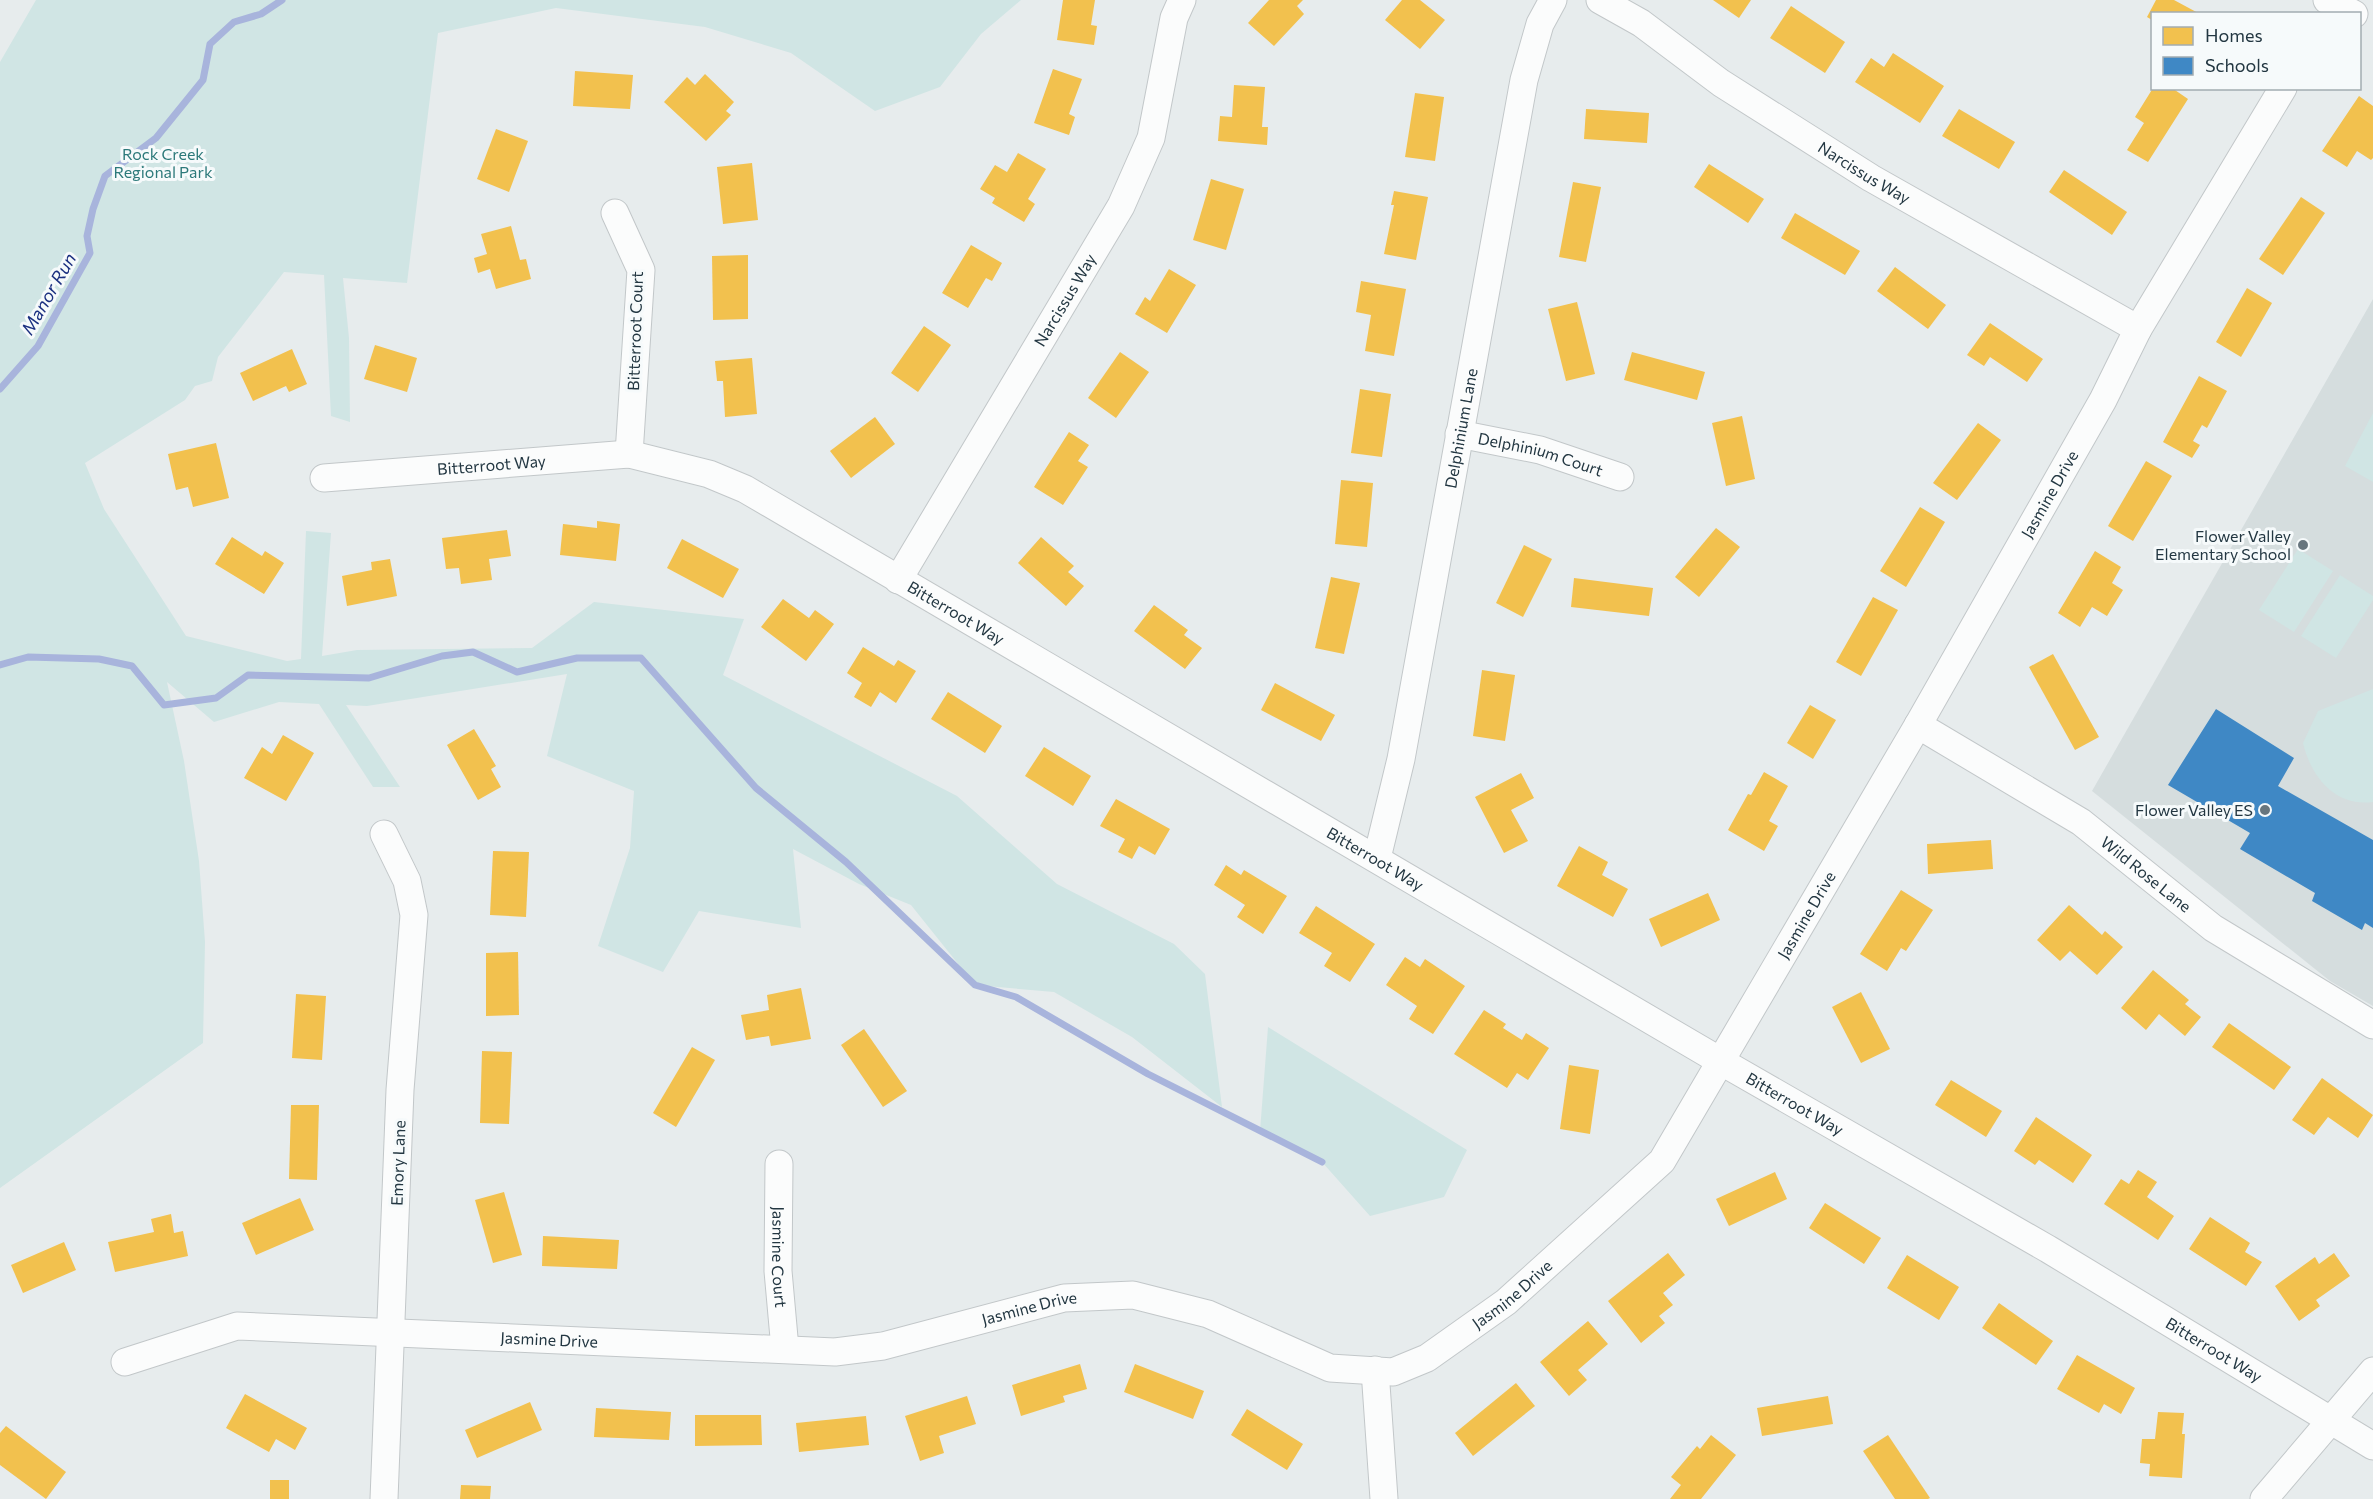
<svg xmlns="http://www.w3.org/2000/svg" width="2373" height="1499" font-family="Commissioner,sans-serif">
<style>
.built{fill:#d5ddde}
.green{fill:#d0e5e4}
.homes{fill:#f2c14e}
.schools{fill:#3f88c5}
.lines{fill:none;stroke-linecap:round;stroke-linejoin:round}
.stream{stroke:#a8b4dc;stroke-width:7}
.street-casing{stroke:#c2c7c9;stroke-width:29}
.street{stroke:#fbfcfc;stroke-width:27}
.poi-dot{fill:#68767e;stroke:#f6fafb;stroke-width:2}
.labels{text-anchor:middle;stroke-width:6;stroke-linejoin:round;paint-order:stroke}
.park-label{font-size:16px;fill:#2c797a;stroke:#f6fafb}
.street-label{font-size:16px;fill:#233742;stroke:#f6fafb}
.poi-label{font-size:16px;fill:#233742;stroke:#f6fafb;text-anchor:end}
.water-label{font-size:18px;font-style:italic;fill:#1b3080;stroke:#f6fafb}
</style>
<rect width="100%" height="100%" fill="#e7eced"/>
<polygon class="built" points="2373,299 2373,1006 2330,981 2092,791"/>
<g class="green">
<polygon points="36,0 1021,0 981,34 940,87 875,111 791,53 705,27 556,8 438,33 407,283 343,278 349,338 350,422 331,416 324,275 284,272 218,357 212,381 195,386 185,400 85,463 104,509 186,636 287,661 301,659 306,531 331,533 322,656 357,650 532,648 594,602 744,619 723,675 957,796 1057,884 1174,944 1205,974 1222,1107 1132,1037 1054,992 975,985 911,905 859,884 793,849 801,928 699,911 663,972 598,946 630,848 634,791 547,756 567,674 367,706 346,705 400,787 373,787 319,704 279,702 214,722 167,682 184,761 199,861 205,942 203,1043 0,1188 0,62"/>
<polygon points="2373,413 2373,482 2345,466"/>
<polygon points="2298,549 2333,571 2294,632 2259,610"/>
<polygon points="2340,575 2373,596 2373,600 2336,658 2301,636"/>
<path d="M2373,689V802C2334,807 2311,776 2303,743L2318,711Z"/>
<polygon points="1268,1027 1467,1150 1444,1197 1370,1216 1322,1162 1260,1131"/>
</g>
<g class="homes">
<polygon points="1063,0 1095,0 1091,25 1097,26 1094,45 1057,40"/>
<polygon points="1269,0 1303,0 1297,6 1304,14 1274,46 1248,23"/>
<polygon points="1402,0 1420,0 1445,20 1420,49 1385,20"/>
<polygon points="1713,0 1751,0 1739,18"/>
<polygon points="2156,0 2174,0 2200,14 2152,14 2152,20 2147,17"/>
<polygon points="1791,6 1845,42 1825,73 1770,38"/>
<polygon points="1893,53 1944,86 1920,123 1855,82 1871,58 1884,67"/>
<polygon points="1053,69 1082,79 1069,114 1075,117 1069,135 1034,123"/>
<polygon points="575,71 633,75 630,109 573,106"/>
<polygon points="705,74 734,102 726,111 731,115 706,141 664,102 687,77 695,85"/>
<polygon points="1234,85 1265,87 1262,127 1268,127 1267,145 1218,141 1220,116 1232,117"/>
<polygon points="2153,88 2172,88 2188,99 2148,162 2127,150 2144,123 2135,117"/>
<polygon points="1415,93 1444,97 1435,161 1405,157"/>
<polygon points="2359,96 2373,106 2373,158 2371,160 2357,151 2347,167 2322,151"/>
<polygon points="1586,109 1649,113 1647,143 1584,139"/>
<polygon points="1959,109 2015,142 1999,169 1942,136"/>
<polygon points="496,129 528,141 509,192 477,179"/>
<polygon points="1018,153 1046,169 1028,199 1035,204 1024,222 992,203 995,198 980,189 995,165 1007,172"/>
<polygon points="752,163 758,220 723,224 717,167"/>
<polygon points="1709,164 1764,199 1748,223 1694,187"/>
<polygon points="2064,170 2127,212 2112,235 2049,192"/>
<polygon points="1211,179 1244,189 1226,250 1193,240"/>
<polygon points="1573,182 1601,187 1586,262 1559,257"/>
<polygon points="1394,191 1428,197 1416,260 1384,254 1394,205 1391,205"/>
<polygon points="2301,197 2325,213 2283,275 2259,259"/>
<polygon points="1795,213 1860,251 1845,275 1781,238"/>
<polygon points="511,226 520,260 526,259 531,279 496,289 490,269 478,273 474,258 487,254 481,234"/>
<polygon points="971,245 1002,263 992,281 986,278 968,308 942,293"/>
<polygon points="748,255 748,319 713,320 712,256"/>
<polygon points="1895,267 1946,305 1928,329 1877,291"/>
<polygon points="1169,269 1196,285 1167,333 1135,314 1145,297 1150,301"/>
<polygon points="1361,281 1406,289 1394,356 1365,351 1371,315 1356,312"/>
<polygon points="2247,288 2272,303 2241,357 2216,342"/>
<polygon points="1577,302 1595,374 1566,381 1548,309"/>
<polygon points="1990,323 2043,359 2027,382 1990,357 1984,366 1967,355"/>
<polygon points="924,326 951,345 918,392 891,373"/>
<polygon points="375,345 417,358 407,392 364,379"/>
<polygon points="292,349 307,384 289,392 286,386 253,401 240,373"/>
<polygon points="1120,352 1149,372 1116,418 1088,398"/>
<polygon points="1632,352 1705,372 1697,400 1624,380"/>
<polygon points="752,358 757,414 725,417 723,381 717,381 715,361"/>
<polygon points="2199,376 2227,391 2207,428 2202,425 2193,441 2200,445 2192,458 2163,442"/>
<polygon points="1360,389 1391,394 1382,457 1351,453"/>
<polygon points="1742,416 1755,479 1726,486 1712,423"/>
<polygon points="875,417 895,444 851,478 830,451"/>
<polygon points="1978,423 2001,440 1957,500 1933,483"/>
<polygon points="1069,432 1089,445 1078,461 1088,467 1063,505 1034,487"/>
<polygon points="216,443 229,498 193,507 188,487 176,490 168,454"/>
<polygon points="2146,461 2172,476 2133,541 2108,526"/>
<polygon points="1341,480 1373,483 1367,547 1335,544"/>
<polygon points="1920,507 1945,522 1906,587 1880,571"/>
<polygon points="597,521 620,524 616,561 560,555 563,524 597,528"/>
<polygon points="1716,528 1740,547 1699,597 1675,577"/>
<polygon points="507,530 511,556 489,559 492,580 461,584 459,568 446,569 442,538"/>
<polygon points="232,537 262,556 265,551 284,563 264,594 215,564"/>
<polygon points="1041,537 1074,566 1068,572 1084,586 1066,606 1018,563"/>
<polygon points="682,539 739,569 723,598 667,568"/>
<polygon points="1524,545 1552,559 1523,617 1496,603"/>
<polygon points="2095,551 2121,567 2112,583 2123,590 2107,616 2092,607 2080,627 2058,613"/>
<polygon points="390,559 397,596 347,606 342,576 372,570 371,562"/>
<polygon points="1331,577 1360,583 1344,654 1315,648"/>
<polygon points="1574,578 1653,588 1649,616 1571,607"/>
<polygon points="1873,597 1898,610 1861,676 1836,662"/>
<polygon points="783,599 809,618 815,610 834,624 806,661 761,627"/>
<polygon points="1154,605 1188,630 1184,635 1202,648 1185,669 1134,631"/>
<polygon points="863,647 894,666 898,660 916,671 896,703 880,692 871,707 854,697 862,683 847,673"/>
<polygon points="2053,654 2099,737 2075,750 2029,667"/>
<polygon points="1482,670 1515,675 1505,741 1473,736"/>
<polygon points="1275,683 1335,715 1321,741 1261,710"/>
<polygon points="948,692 1002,726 985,753 931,719"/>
<polygon points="1810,705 1836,720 1813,759 1787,743"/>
<polygon points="474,729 496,766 491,769 501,787 478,800 447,745"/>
<polygon points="283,735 314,753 286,801 244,778 262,747 272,754"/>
<polygon points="1044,747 1091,776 1073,806 1025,776"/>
<polygon points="1764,772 1788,786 1769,821 1778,826 1764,851 1728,830 1748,794 1751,795"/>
<polygon points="1521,773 1534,798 1511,810 1528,841 1504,853 1475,797"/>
<polygon points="1116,799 1170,829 1155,855 1139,846 1132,859 1118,852 1125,839 1100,826"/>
<polygon points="1991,840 1993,869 1928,874 1927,844"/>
<polygon points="1579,846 1608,862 1602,875 1628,889 1613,917 1557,886"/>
<polygon points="493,851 529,852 526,917 490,915"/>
<polygon points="1226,865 1241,875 1244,870 1287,896 1263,934 1237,917 1245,905 1214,885"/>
<polygon points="1901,890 1933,910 1906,951 1901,948 1887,971 1860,954"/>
<polygon points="1708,893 1720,920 1661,947 1649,919"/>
<polygon points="2069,905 2102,935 2105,931 2123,947 2097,975 2070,951 2060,961 2037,940"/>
<polygon points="1316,906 1375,944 1350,982 1324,966 1332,953 1299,933"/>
<polygon points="518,952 519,1015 486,1016 486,953"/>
<polygon points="1405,957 1420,967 1425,959 1465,986 1433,1034 1409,1019 1417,1006 1386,985"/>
<polygon points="2153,970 2189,1000 2185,1004 2201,1017 2185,1036 2159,1014 2146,1030 2121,1008"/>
<polygon points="801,988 811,1039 771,1046 769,1036 746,1040 741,1015 769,1010 767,995"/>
<polygon points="1861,992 1890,1049 1861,1063 1832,1007"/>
<polygon points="296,994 326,996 322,1060 292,1058"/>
<polygon points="1484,1010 1506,1024 1503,1028 1522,1040 1526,1033 1549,1048 1528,1080 1517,1073 1507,1088 1454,1054"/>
<polygon points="2229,1023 2291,1067 2274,1090 2212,1047"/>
<polygon points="864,1029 907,1091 883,1107 841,1045"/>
<polygon points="692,1047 715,1060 676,1127 653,1113"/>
<polygon points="482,1051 512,1052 509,1124 480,1123"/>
<polygon points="1569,1065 1599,1070 1590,1134 1560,1129"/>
<polygon points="2322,1078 2373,1115 2358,1138 2328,1117 2314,1135 2292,1120"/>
<polygon points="1951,1080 2002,1111 1986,1137 1935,1105"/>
<polygon points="291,1105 319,1105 317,1180 289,1179"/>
<polygon points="2036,1117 2092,1155 2073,1183 2039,1160 2035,1165 2014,1151"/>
<polygon points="2138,1170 2157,1182 2147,1197 2174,1216 2158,1240 2104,1204 2121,1179 2129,1184"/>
<polygon points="1775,1172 1787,1199 1729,1226 1716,1199"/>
<polygon points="504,1192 522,1255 493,1263 475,1200"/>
<polygon points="300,1198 314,1230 256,1255 242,1223"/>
<polygon points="1825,1203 1881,1238 1864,1264 1809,1228"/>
<polygon points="171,1214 174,1233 183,1231 188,1256 115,1272 108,1242 154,1232 151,1219"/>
<polygon points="2210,1217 2250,1243 2245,1252 2262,1262 2246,1286 2189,1249"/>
<polygon points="543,1236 619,1240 617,1269 542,1266"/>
<polygon points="64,1242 76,1270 23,1293 11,1265"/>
<polygon points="1668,1253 1685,1275 1663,1293 1673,1305 1659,1316 1665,1323 1641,1343 1608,1301"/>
<polygon points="2334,1253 2350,1276 2316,1300 2320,1306 2299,1321 2275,1286 2315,1257 2319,1264"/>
<polygon points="1907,1255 1959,1287 1939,1320 1887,1288"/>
<polygon points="1999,1303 2053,1341 2036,1365 1982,1328"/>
<polygon points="1588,1321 1608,1344 1578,1370 1587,1380 1569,1396 1540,1362"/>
<polygon points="2077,1355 2135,1388 2121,1414 2104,1404 2099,1413 2057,1389"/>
<polygon points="1080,1364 1087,1389 1063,1396 1065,1402 1021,1416 1012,1385"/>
<polygon points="1135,1364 1204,1391 1193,1419 1124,1392"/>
<polygon points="1516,1383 1535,1406 1473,1456 1455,1433"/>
<polygon points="245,1394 307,1428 295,1450 276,1439 269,1452 226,1428"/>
<polygon points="967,1396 976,1424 939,1436 944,1453 920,1461 905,1416"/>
<polygon points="1828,1396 1833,1424 1762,1436 1757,1408"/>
<polygon points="530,1402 542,1430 477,1458 465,1430"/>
<polygon points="596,1408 671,1412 669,1440 594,1437"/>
<polygon points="1247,1409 1303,1444 1287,1470 1231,1435"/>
<polygon points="2158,1412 2184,1413 2182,1434 2185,1434 2182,1478 2149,1476 2150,1464 2140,1463 2142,1439 2155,1439"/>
<polygon points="695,1415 761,1415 762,1445 695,1446"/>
<polygon points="866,1416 869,1445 799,1452 796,1423"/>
<polygon points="6,1426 66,1472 46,1499 0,1465 0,1433"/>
<polygon points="1711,1435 1736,1455 1701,1499 1670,1499 1681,1485 1671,1477 1697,1446 1700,1449"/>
<polygon points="1888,1435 1930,1498 1928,1499 1895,1499 1863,1451"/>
<rect x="270" y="1480" width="19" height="19"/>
<polygon points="461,1485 491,1486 490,1499 460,1499"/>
</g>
<polygon class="schools" points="2216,709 2294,758 2278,786 2373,840 2373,928 2365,923 2362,930 2312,901 2315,893 2240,849 2250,833 2168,785"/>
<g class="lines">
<g class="stream">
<polyline points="0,389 38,346 90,253 87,236 93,209 105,176 156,138 203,80 210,44 234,22 261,14 282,0"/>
<polyline points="0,665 28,657 99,659 132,666 164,705 216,698 248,675 369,678 442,656 473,652 517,672 577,658 641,658 756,788 846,862 975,985 1016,997 1148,1074 1322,1162"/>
</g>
<defs>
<g id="street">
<path id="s1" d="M1600,0L1641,23L1721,83L1871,178L2138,329"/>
<polyline points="2327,0 2354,14"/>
<polyline points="615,213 641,270 629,454"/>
<path id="s2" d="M1459,434L1540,450L1620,477"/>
<path id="s3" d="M324,478L629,454L709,474L745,489L1722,1062L2048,1249L2373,1446"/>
<path id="s4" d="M898,580L1121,206L1151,138L1174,18L1182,0"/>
<path id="s5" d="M1918,725L2081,822L2213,928L2373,1025"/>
<polyline points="384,834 407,881 414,915 400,1090 384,1499"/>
<path id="s6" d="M1377,858L1401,759L1524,80L1540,24L1553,0"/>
<path id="s7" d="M779,1164L778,1271L785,1349"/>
<path id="s8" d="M125,1362L237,1326L835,1352L883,1346L1064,1298L1133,1295L1208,1314L1330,1368L1393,1372L1427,1358L1506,1302L1662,1161L1918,725L2103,400L2138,329L2283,88"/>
<polyline points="1375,1370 1384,1499"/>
<polyline points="2264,1499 2373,1371"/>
</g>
</defs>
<use href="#street" class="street-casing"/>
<use href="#street" class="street"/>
</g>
<g class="poi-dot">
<circle cx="2303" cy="545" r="6"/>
<circle cx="2265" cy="810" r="6"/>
</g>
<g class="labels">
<g class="park-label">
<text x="163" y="160">Rock Creek<tspan x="163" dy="18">Regional Park</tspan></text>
</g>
<g class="street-label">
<text dy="6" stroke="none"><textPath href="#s1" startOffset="316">Narcissus Way</textPath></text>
<text dy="6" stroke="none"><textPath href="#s4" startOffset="326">Narcissus Way</textPath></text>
<text transform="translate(635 331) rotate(-88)" y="6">Bitterroot Court</text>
<text dy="6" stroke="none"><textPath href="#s6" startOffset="438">Delphinium Lane</textPath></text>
<text dy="6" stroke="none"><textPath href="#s2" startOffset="84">Delphinium Court</textPath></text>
<text dy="6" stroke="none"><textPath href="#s3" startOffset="168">Bitterroot Way</textPath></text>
<text dy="6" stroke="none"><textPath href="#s8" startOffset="2410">Jasmine Drive</textPath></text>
<text dy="6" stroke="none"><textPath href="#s3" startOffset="672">Bitterroot Way</textPath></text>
<text dy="6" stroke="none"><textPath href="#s3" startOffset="1158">Bitterroot Way</textPath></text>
<text dy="6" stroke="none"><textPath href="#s5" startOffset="273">Wild Rose Lane</textPath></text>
<text dy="6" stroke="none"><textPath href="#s8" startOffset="1924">Jasmine Drive</textPath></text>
<text dy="6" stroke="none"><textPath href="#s3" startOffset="1644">Bitterroot Way</textPath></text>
<text transform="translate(398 1163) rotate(-88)" y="6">Emory Lane</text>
<text dy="6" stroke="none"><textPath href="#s7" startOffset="93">Jasmine Court</textPath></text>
<text dy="6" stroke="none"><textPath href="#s8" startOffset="1438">Jasmine Drive</textPath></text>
<text dy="6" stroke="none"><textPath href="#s8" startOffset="916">Jasmine Drive</textPath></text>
<text dy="6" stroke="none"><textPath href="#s8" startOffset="430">Jasmine Drive</textPath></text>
<text dy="6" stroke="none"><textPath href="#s3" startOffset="2130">Bitterroot Way</textPath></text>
</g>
<g class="poi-label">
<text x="2291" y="542">Flower Valley<tspan x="2291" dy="18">Elementary School</tspan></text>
<text x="2253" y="816">Flower Valley ES</text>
</g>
<g class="water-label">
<text transform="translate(49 294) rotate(-60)" y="6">Manor Run</text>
</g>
</g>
<rect x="2151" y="12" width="210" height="78" fill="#f6fafb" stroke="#a2acb1" stroke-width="1.5"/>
<rect x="2163" y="27" width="30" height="18" fill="#f2c14e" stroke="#a2acb1" stroke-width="1.5"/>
<text x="2205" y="42" font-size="18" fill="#233742">Homes</text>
<rect x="2163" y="57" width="30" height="18" fill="#3f88c5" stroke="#a2acb1" stroke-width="1.5"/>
<text x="2205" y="72" font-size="18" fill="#233742">Schools</text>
</svg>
